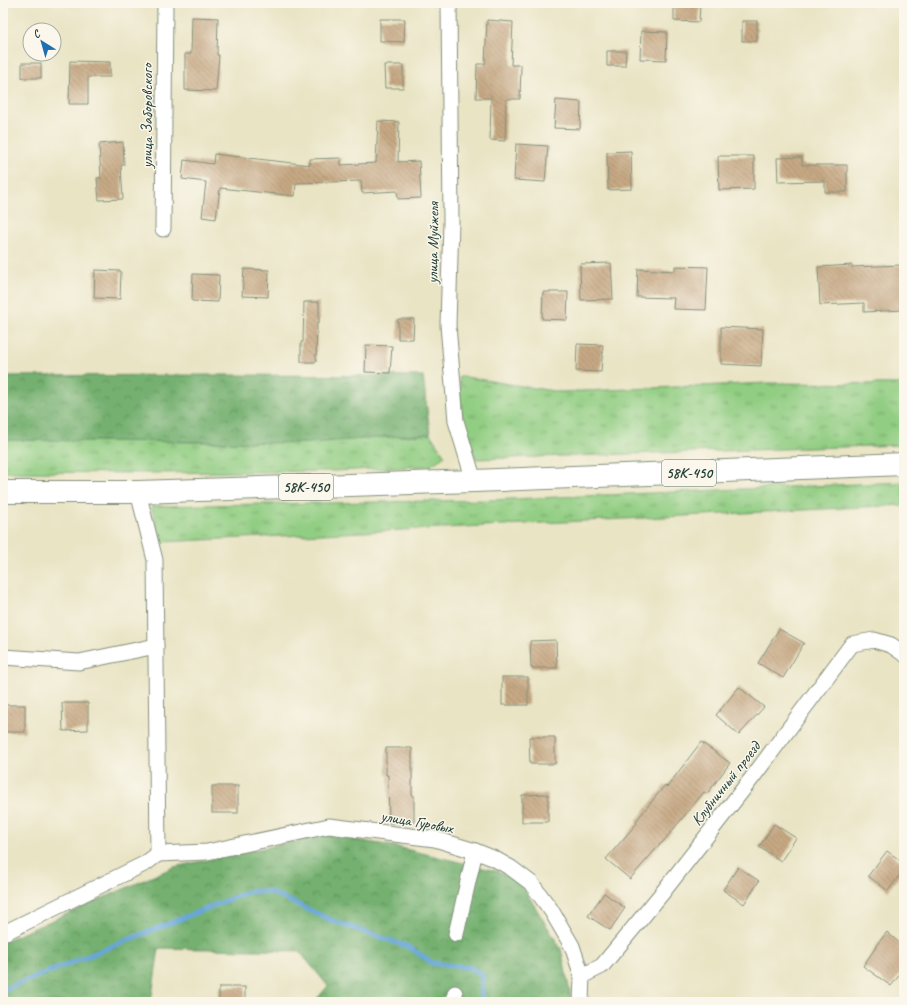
<svg xmlns="http://www.w3.org/2000/svg" width="907" height="1005" font-family="Caveat,sans-serif">
<style>
.grass{fill:url(#grass-tufts);stroke:#58855b}
.forest{fill:url(#forest-crowns);stroke:#4a7652}
.lines{fill:none;stroke-linecap:round;stroke-linejoin:round}
.stream{stroke:#68a6da;stroke-width:5}
.building{fill:url(#building-back-hatch)}
.street-casing{stroke:#84907c;stroke-width:17}
.highway-casing{stroke:#84907c;stroke-width:24}
.street{stroke:#fff;stroke-width:15}
.highway{stroke:#fff;stroke-width:22}
.labels{text-anchor:middle;stroke-width:3;stroke-linejoin:round;paint-order:stroke}
.shield{fill:#fbf7ec;stroke:#61756b;stroke-width:1}
.shield-label{font-size:15px;font-weight:bold;fill:#1f3d34}
.street-label{font-size:16px;fill:#1f3d34;stroke:#fbf7ec}
</style>
<defs>
<pattern id="grass-tufts" width="24" height="20" patternUnits="userSpaceOnUse"><rect width="24" height="20" fill="#91cd82"/><path d="M3 7l-1-3M5 7V3M7 7l1-3M15 17l-1-3M17 17v-4M19 17l1-3" fill="none" stroke="#76a86b"/></pattern>
<pattern id="forest-crowns" width="20" height="18" patternUnits="userSpaceOnUse"><rect width="20" height="18" fill="#74b070"/><path d="M2 6a3 3 0 1 1 6 0M12 15a3 3 0 1 1 6 0" fill="none" stroke="#5f905d"/></pattern>
<pattern id="building-back-hatch" width="6" height="6" patternUnits="userSpaceOnUse"><rect width="6" height="6" fill="#c7a984"/><path d="M-1 5l2 2M0 0l6 6M5-1l2 2" fill="none" stroke="#a18b6d"/></pattern>
</defs>
<rect width="100%" height="100%" fill="#fbf7ec"/>
<filter id="ink" filterUnits="userSpaceOnUse"><feTurbulence type="fractalNoise" baseFrequency=".025" numOctaves="2"/><feDisplacementMap in="SourceGraphic" scale="8" xChannelSelector="R" yChannelSelector="G"/><feConvolveMatrix kernelMatrix="1 2 1 2 8 2 1 2 1" color-interpolation-filters="sRGB"/></filter>
<filter id="wash" filterUnits="userSpaceOnUse"><feTurbulence type="fractalNoise" baseFrequency=".012" numOctaves="4" result="noise"/><feDisplacementMap in="SourceGraphic" scale="16" xChannelSelector="R" yChannelSelector="G"/><feGaussianBlur stdDeviation="0.9" result="paint"/><feColorMatrix in="noise" values="0 0 0 0 0 0 0 0 0 0 0 0 0 0 0 0 0 1.4 0 .05"/><feComposite in="paint" operator="in"/></filter>
<g filter="url(#wash)">
<rect width="100%" height="100%" fill="#e9e4c4"/>
<g class="grass">
<polygon points="459,376 560,392 768,383 904,384 904,445 476,459 462,422"/>
<polygon points="430,434 445,456 430,466 335,471 149,473 3,472 3,440 308,443"/>
<polygon points="904,482 904,505 162,542 151,506 489,500"/>
</g>
<g class="forest">
<polygon points="219,375 423,376 430,434 308,443 3,440 3,376"/>
<polygon points="325,835 393,846 500,872 521,884 561,949 572,1002 314,1002 328,986 299,951 159,948 151,1002 3,1002 3,940 7,940 174,867"/>
</g>
<g class="lines">
<polyline class="stream" points="3,990 250,891 270,892 333,921 409,947 432,963 472,968 482,975 482,1002"/>
</g>
<g id="blocks">
<g class="building">
<polygon points="674,3 700,3 699,22 674,21"/>
<polygon points="192,17 218,18 217,55 219,55 216,91 185,90 185,54 191,54"/>
<polygon points="380,19 405,19 404,42 380,41"/>
<polygon points="487,20 513,22 511,65 521,65 520,99 506,99 505,141 490,140 491,98 476,98 477,64 485,64"/>
<rect x="742" y="21" width="15" height="20"/>
<polygon points="641,31 667,32 666,60 640,59"/>
<polygon points="607,51 626,51 625,66 607,66"/>
<polygon points="70,61 110,62 110,77 88,77 88,104 69,104"/>
<rect x="22" y="63" width="19" height="15"/>
<polygon points="384,65 403,65 403,88 385,88"/>
<polygon points="556,100 581,102 580,129 554,128"/>
<polygon points="378,121 399,122 398,162 419,161 421,198 398,199 397,191 362,193 361,181 296,183 295,196 220,188 216,219 202,217 206,182 182,179 184,160 213,164 214,154 310,165 310,159 341,158 341,165 376,163"/>
<polygon points="123,142 124,165 121,165 123,199 99,200 97,178 101,178 99,144"/>
<polygon points="516,144 548,146 545,182 514,180"/>
<polygon points="631,151 632,189 608,190 607,152"/>
<polygon points="718,156 754,156 754,189 719,190"/>
<polygon points="802,157 802,165 847,165 847,192 825,192 825,181 778,182 777,158"/>
<polygon points="611,263 613,299 581,300 580,264"/>
<polygon points="852,265 852,267 902,265 903,310 864,312 864,303 820,305 818,267"/>
<polygon points="675,266 708,267 706,310 673,309 674,298 637,297 638,269 675,271"/>
<polygon points="244,269 269,270 268,297 242,296"/>
<polygon points="95,270 121,271 120,299 94,298"/>
<polygon points="193,274 219,275 218,302 192,301"/>
<polygon points="543,292 568,292 567,320 542,319"/>
<polygon points="304,302 319,302 319,322 317,322 316,362 301,362 301,342 303,342"/>
<polygon points="398,319 414,319 413,339 398,339"/>
<polygon points="721,327 763,329 761,366 721,364"/>
<polygon points="577,344 603,345 601,372 576,371"/>
<polygon points="366,345 392,346 390,373 365,372"/>
<polygon points="779,629 804,643 783,678 758,663"/>
<polygon points="556,640 557,668 531,668 530,641"/>
<rect x="502" y="677" width="26" height="28"/>
<polygon points="739,687 764,707 739,735 716,715"/>
<polygon points="62,703 88,703 88,730 63,731"/>
<rect x="3" y="705" width="22" height="27"/>
<polygon points="529,737 555,737 555,764 530,764"/>
<polygon points="701,742 730,763 707,794 704,792 662,843 661,843 630,879 606,859 637,823 636,821 665,785 667,787"/>
<polygon points="386,748 412,748 412,796 414,796 414,823 389,823 388,775 386,775"/>
<rect x="212" y="786" width="26" height="27"/>
<polygon points="548,794 548,822 522,822 522,795"/>
<polygon points="774,824 796,838 781,861 759,847"/>
<polygon points="887,851 904,863 904,869 888,891 868,876"/>
<polygon points="738,867 759,881 744,904 723,890"/>
<polygon points="604,893 625,908 610,930 588,916"/>
<polygon points="887,932 904,947 904,969 891,986 863,966 876,947 875,947"/>
<rect x="219" y="987" width="26" height="15"/>
</g>
</g>
</g>
<g filter="url(#ink)">
<use href="#blocks" fill-opacity="0" stroke="#84907c" stroke-width="1"/>
<g class="lines">
<defs>
<g id="street">
<polyline points="449,3 451,222 448,325 456,421 474,481"/>
<polyline points="163,229 165,3"/>
<polyline points="138,492 155,560 158,854"/>
<polyline points="3,657 79,662 156,646"/>
<polyline points="158,854 207,852 329,826 435,839 475,851 495,859 511,868 531,883 551,910 572,946 582,976 581,1002"/>
<polyline points="3,932 6,932 146,863 158,854"/>
<polyline points="456,934 475,851"/>
<polyline points="582,976 602,966 663,892 752,778 852,644 874,640 891,645 904,654"/>
<polyline points="455,1002 455,993"/>
</g>
<polyline id="highway" points="3,492 138,492 474,481 904,464"/>
</defs>
<use href="#street" class="street-casing"/>
<use href="#highway" class="highway-casing"/>
<use href="#street" class="street"/>
<use href="#highway" class="highway"/>
</g>
</g>
<g class="labels">
<g class="shield">
<rect x="662" y="460" width="54" height="26" rx="3"/>
<rect x="279" y="474" width="54" height="26" rx="3"/>
</g>
<g class="shield-label">
<text x="689" y="478">58К-450</text>
<text x="306" y="492">58К-450</text>
</g>
<g class="street-label">
<text transform="translate(146 116) rotate(-90)" y="6">улица Заборовского</text>
<text transform="translate(432 243) rotate(-89)" y="6">улица Муйжеля</text>
<text transform="translate(725 783) rotate(-52)" y="6">Клубничный проезд</text>
<text transform="translate(417 821) rotate(10)" y="6">улица Гуровых</text>
</g>
</g>
<rect width="907" height="1005" fill="none" stroke="#fbf7ec" stroke-width="16"/>
<g transform="translate(42 42) rotate(323)"><circle r="19" fill="#fbf7ec" stroke="#a3ada2"/>
<path d="M0-3L7 15L0 10L-7 15Z" fill="#1f6fb2"/>
<text y="-6" font-size="11" font-weight="bold" text-anchor="middle" fill="#1f3d34">С</text>
</g>
</svg>
